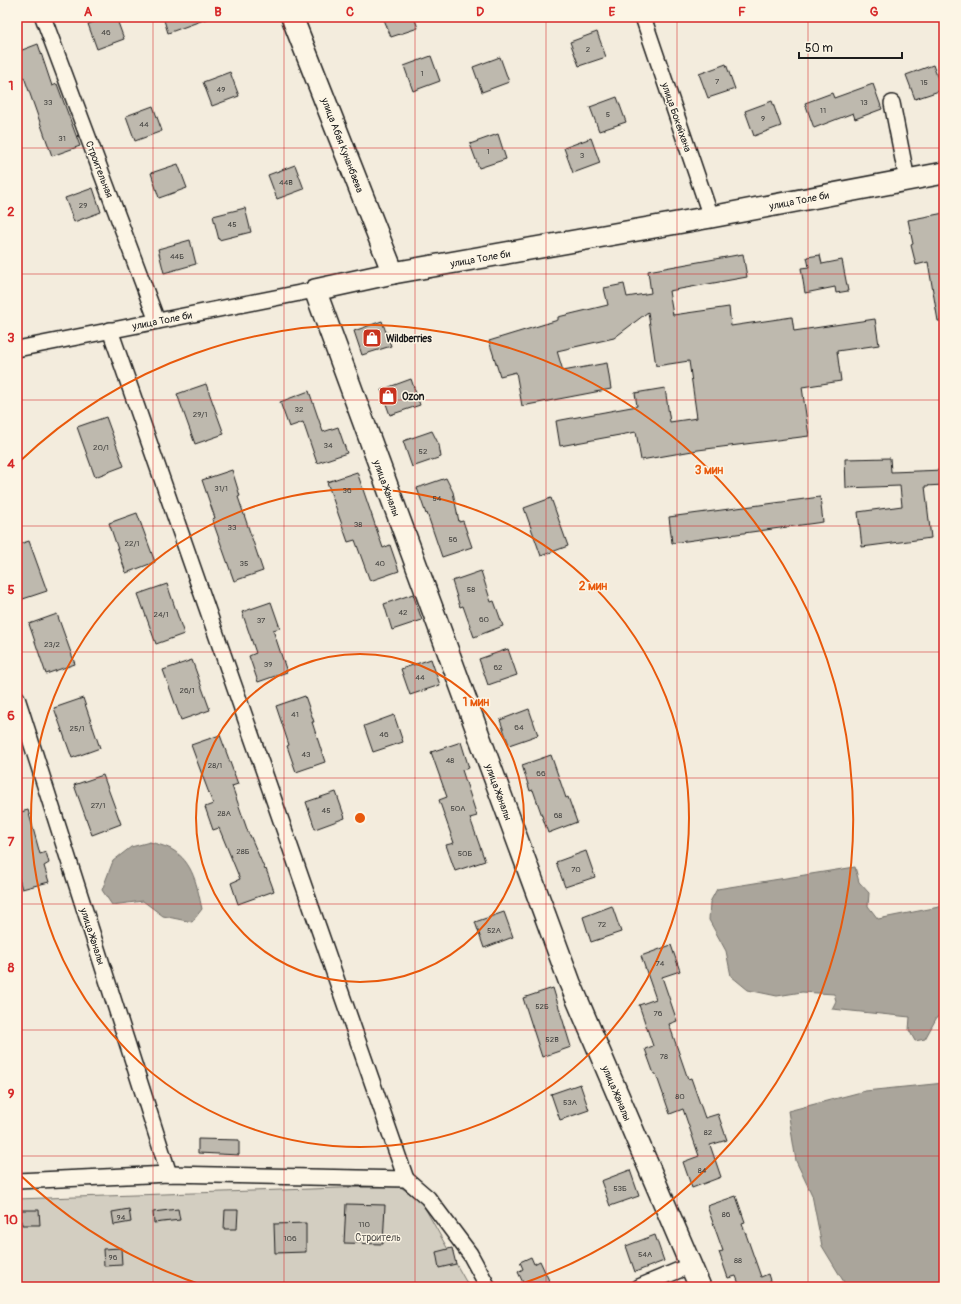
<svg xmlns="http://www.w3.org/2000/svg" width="961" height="1304" font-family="Pangolin,sans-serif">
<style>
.green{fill:#d3cec1;stroke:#78756e}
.water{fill:#aaa59b;stroke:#716e68}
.building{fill:#beb9ae;stroke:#1c1c1c}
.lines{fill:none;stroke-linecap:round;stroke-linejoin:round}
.street-casing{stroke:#1c1c1c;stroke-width:18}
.secondary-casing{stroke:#1c1c1c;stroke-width:24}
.street{stroke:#fcf5e5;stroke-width:15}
.secondary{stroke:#fcf5e5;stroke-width:21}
.grid{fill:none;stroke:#d62828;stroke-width:1;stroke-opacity:0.55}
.ring{fill:none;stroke:#e8590c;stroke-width:2}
.labels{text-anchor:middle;stroke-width:3;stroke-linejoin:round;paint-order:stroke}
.number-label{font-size:8px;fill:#444340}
.street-label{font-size:10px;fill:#1c1c1c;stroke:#fcf5e5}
.poi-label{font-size:10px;font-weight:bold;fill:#1c1c1c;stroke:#fcf5e5;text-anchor:start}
.park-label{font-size:10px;fill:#53514e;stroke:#fcf5e5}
.centre{fill:#e8590c;stroke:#fcf5e5;stroke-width:2}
.ring-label{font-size:12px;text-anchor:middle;font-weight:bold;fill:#e8590c;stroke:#fcf5e5;stroke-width:3;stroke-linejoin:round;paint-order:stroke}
.neatline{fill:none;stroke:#d62828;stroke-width:1.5}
.grid-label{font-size:13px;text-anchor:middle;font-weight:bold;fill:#d62828}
</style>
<rect width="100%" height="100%" fill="#f3ecdd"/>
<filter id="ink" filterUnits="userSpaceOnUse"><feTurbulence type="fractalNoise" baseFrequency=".025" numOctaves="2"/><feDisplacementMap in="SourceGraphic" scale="8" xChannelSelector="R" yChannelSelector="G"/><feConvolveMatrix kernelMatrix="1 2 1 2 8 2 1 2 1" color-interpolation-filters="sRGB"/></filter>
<g filter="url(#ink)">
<polygon class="green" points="399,1186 421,1201 469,1287 17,1287 17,1199"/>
<g class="water">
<path d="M150,842C157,844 165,846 171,849C194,862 197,887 202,909L192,922L163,916L143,901L112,905L102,890L113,861L131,847Z"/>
<polygon points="855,867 859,882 869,893 868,906 878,919 944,906 944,1015 937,1017 925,1039 915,1041 909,1030 910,1017 832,1009 836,1001 834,994 802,992 777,996 748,990 731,976 726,951 709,920 710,902 717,889"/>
<polygon points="944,1083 944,1287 847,1287 822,1246 812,1195 796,1161 788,1111 865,1091"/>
</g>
<g class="building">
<polygon points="108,17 116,17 124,39 97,49 88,24"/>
<polygon points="163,17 209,17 209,18 168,33"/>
<polygon points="383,17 414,17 418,28 391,37"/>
<polygon points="597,32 606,57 579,66 570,42"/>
<polygon points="38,44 52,86 57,84 80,146 52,156 24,77 19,79 17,72 17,52"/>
<polygon points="431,56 440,81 413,91 404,66"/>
<polygon points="500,57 509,82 482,92 473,67"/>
<polygon points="726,64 735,89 708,98 699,74"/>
<polygon points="933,65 942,90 915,99 906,75"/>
<polygon points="230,72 239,96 212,106 203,82"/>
<polygon points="873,84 882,109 855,119 853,113 814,128 805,103 832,93 834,98"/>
<polygon points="617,97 626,122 599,131 590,107"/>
<polygon points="772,101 781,126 754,136 745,111"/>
<polygon points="153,106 162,131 135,141 126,116"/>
<polygon points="498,134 506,159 479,168 470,144"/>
<polygon points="591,138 600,163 573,173 564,148"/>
<polygon points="178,164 187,188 159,198 151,173"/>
<polygon points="295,165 304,189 277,199 268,175"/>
<polygon points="93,188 101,212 74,222 65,198"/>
<polygon points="245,208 251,232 219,240 213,216"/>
<polygon points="944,213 944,321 938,321 928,262 916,265 911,245 913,244 908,220"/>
<polygon points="190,240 196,264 164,273 158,249"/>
<polygon points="743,254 747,277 669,291 673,315 729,307 731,326 792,317 794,331 875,319 879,345 837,351 841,381 802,387 809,436 698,450 641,460 636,432 560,446 556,421 637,406 635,393 665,388 670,422 697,418 689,361 656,366 648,312 614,338 557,351 563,371 607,363 611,389 522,406 516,372 500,376 489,341 558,320 558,317 608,305 604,288 624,284 627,297 651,293 648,271"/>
<polygon points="820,255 822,264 842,260 848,291 836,293 835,287 805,293 801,268 809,267 807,257"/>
<polygon points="382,321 391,346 362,355 354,331"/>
<polygon points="411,379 420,405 390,415 381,390"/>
<polygon points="206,384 224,434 195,444 177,394"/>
<polygon points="309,391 323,432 338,427 347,453 317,463 303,422 289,427 280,402"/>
<polygon points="106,417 124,466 95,477 77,427"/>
<polygon points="432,431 439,445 441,457 412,467 403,441"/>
<polygon points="890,458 891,472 944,470 944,485 925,486 931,538 862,547 858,512 902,506 900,486 846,488 845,459"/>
<polygon points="232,470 240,496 238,497 263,571 234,581 212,519 215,518 202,480"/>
<polygon points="357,472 383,548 390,545 399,571 370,581 355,540 348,542 327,482"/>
<polygon points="446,478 453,492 459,522 463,521 472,547 442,557 427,513 426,514 417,488"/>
<polygon points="820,497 823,522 672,543 669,517"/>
<polygon points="551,498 568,546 541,556 524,508"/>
<polygon points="137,513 155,562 126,573 109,523"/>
<polygon points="29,541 47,591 17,601 17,545"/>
<polygon points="481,571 491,602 494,601 503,626 474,637 463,606 460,607 452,581"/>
<polygon points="167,584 184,634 156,644 138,594"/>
<polygon points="413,594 422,620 392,630 384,604"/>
<polygon points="271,602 280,628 273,630 287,672 258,682 249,656 256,653 242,612"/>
<polygon points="57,614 75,664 46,674 29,624"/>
<polygon points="508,649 517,675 488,685 479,659"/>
<polygon points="431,659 440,685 410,695 401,669"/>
<polygon points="192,660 210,710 181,720 163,670"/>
<polygon points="305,696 314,722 312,722 325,762 296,772 287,746 289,745 276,706"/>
<polygon points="83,698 100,748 72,758 54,708"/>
<polygon points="529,709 538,735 509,745 500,720"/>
<polygon points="394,715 403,742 373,752 364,726"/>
<polygon points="220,735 238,784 232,786 249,835 250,835 265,870 266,869 274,891 238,904 231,883 240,879 219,828 213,830 205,807 213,804 191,745"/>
<polygon points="461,742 469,768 462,770 477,816 470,818 485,861 455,871 446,845 454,843 439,800 447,797 431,752"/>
<polygon points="551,755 566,798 568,797 577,822 548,833 533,790 530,791 522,765"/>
<polygon points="103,775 121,824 92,835 74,785"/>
<polygon points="336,792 345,818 315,829 306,802"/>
<polygon points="28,810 40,854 46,852 49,863 44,866 49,882 22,889 17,872 17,813"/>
<polygon points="586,851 595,877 565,887 556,862"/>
<polygon points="612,906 621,932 591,942 583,917"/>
<polygon points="504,912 513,937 484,948 475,922"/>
<polygon points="671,945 680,971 662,977 677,1021 669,1024 688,1079 691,1078 705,1118 718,1114 727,1140 710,1145 721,1177 692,1188 683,1162 699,1156 683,1109 670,1114 656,1074 654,1074 645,1049 653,1046 639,1005 656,999 641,956"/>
<polygon points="553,988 571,1047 542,1057 523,998"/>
<polygon points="580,1084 589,1110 560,1120 551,1094"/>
<polygon points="198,1139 239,1140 239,1155 198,1153"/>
<polygon points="630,1170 639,1196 610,1206 601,1181"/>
<polygon points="736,1196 745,1222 742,1223 761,1277 768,1274 772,1287 736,1287 736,1285 739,1284 736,1276 728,1278 719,1252 723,1251 707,1206"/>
<polygon points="346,1204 385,1205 383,1244 344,1243"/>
<polygon points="129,1209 131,1222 114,1225 112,1212"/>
<polygon points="178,1209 180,1220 154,1223 153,1212"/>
<polygon points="21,1210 39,1210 40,1225 22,1225"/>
<polygon points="225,1210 238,1210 237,1229 224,1229"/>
<polygon points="306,1223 306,1252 275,1253 274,1224"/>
<polygon points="655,1235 664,1261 635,1272 626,1246"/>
<polygon points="121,1248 122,1265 104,1266 103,1249"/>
<polygon points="452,1248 456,1264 439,1268 436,1252"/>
<polygon points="531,1257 534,1264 540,1261 552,1287 525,1287 518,1272 523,1269 520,1262"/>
</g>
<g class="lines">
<defs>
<g id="street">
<polyline points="43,17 157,321"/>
<polyline points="643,17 711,217"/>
<polyline points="892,103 907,180"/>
<polyline points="110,330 406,1179"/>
<polyline points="17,349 315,290"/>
<polyline points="17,698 169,1174"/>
<polyline points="17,1181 169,1174 406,1179 428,1198 470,1254 488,1287"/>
<polyline points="639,1287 691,1265"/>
</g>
<g id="secondary">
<polyline points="292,17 393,273"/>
<polyline points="700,1287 570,983 315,290 393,273 711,217 944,173"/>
</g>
</defs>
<use href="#street" class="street-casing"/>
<use href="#secondary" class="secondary-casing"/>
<use href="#street" class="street"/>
<use href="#secondary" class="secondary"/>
</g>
</g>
<path class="grid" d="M153,17V1287M284,17V1287M415,17V1287M546,17V1287M677,17V1287M808,17V1287M17,148H944M17,274H944M17,400H944M17,526H944M17,652H944M17,778H944M17,904H944M17,1030H944M17,1156H944"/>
<g class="ring">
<circle cx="360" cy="818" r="164"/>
<circle cx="360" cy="818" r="329"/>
<path d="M208 1287A493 493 0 0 1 18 1173M18 463A493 493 0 1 1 512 1287"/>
</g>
<defs>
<symbol id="shop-square" viewBox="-11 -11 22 22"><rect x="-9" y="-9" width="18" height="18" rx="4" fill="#c8321e" stroke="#fcf5e5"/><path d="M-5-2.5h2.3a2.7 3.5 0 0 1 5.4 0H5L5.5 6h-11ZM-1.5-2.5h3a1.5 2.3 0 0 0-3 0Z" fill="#fff"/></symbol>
</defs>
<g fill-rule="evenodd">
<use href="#shop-square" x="361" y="327" width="22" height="22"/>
<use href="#shop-square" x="377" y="385" width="22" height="22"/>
</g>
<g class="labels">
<g class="number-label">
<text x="106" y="35">46</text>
<text x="588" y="52">2</text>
<text x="422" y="76">1</text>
<text x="717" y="84">7</text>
<text x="924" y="85">15</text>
<text x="221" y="92">49</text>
<text x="48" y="105">33</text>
<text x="864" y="105">13</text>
<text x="823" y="113">11</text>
<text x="608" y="117">5</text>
<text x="763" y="121">9</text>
<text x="144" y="127">44</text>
<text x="62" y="141">31</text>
<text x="488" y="154">1</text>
<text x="582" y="158">3</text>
<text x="286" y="185">44В</text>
<text x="83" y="208">29</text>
<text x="232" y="227">45</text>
<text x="177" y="259">44Б</text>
<text x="299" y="412">32</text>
<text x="200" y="417">29/1</text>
<text x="328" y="448">34</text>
<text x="101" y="450">20/1</text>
<text x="423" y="454">52</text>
<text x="221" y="491">31/1</text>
<text x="347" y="493">36</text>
<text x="437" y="501">54</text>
<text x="358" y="527">38</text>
<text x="232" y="530">33</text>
<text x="453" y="542">56</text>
<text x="132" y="546">22/1</text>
<text x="244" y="566">35</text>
<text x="380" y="566">40</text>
<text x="471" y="592">58</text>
<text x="403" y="615">42</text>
<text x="161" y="617">24/1</text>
<text x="484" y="622">60</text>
<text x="261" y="623">37</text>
<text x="52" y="647">23/2</text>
<text x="268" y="667">39</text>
<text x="498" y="670">62</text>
<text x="420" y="680">44</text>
<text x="187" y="693">26/1</text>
<text x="295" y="717">41</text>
<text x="519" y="730">64</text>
<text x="77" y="731">25/1</text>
<text x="384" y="737">46</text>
<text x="306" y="757">43</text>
<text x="450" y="763">48</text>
<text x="215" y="768">28/1</text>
<text x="541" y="776">66</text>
<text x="98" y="808">27/1</text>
<text x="458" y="811">50А</text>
<text x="326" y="813">45</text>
<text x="224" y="816">28А</text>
<text x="558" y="818">68</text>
<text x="243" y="854">28Б</text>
<text x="465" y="856">50Б</text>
<text x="576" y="872">70</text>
<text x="602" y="927">72</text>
<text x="494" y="933">52А</text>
<text x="660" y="966">74</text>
<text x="542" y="1009">52Б</text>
<text x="658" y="1016">76</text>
<text x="552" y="1042">52В</text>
<text x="664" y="1059">78</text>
<text x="680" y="1099">80</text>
<text x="570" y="1105">53А</text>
<text x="708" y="1135">82</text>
<text x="702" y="1173">84</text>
<text x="620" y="1191">53Б</text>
<text x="726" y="1217">86</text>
<text x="121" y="1220">94</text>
<text x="364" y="1227">110</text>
<text x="290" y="1241">106</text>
<text x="645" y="1257">54А</text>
<text x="113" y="1260">96</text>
<text x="738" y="1263">88</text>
</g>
<g class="street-label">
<text transform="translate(677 117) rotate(71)" y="4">улица Бокейхана</text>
<text transform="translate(343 145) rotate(69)" y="4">улица Абая Кунанбаева</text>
<text transform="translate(100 169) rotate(69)" y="4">Строительная</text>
<text transform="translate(799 200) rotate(-11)" y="4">улица Толе би</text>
<text transform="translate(480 258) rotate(-10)" y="4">улица Толе би</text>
<text transform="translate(162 320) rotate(-11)" y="4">улица Толе би</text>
<text transform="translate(387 488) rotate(70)" y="4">улица Жаналы</text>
<text transform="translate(499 792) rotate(70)" y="4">улица Жаналы</text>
<text transform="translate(93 936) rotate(72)" y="4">улица Жаналы</text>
<text transform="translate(617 1093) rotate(67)" y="4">улица Жаналы</text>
</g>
<g class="poi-label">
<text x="386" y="342">Wildberries</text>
<text x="402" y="400">Ozon</text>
</g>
<g class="park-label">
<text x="378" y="1241">Строитель</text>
</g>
</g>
<circle cx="360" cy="818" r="6" class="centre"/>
<g class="ring-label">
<text x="709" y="474">3 мин</text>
<text x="593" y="590">2 мин</text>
<text x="476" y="706">1 мин</text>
</g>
<rect width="961" height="1304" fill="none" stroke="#fcf5e5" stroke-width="44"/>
<path d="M799 52v6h103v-6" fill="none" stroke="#1c1c1c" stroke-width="2"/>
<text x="805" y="52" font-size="12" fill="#1c1c1c" stroke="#fcf5e5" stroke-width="3" paint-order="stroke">50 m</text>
<rect x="22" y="22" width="917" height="1260" class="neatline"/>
<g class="grid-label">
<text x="88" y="16">A</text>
<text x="218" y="16">B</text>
<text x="350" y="16">C</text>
<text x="480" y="16">D</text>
<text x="612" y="16">E</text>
<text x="742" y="16">F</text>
<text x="874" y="16">G</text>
<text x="11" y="90">1</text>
<text x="11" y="216">2</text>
<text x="11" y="342">3</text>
<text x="11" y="468">4</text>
<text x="11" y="594">5</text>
<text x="11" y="720">6</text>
<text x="11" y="846">7</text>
<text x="11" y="972">8</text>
<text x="11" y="1098">9</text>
<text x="11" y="1224">10</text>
</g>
</svg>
